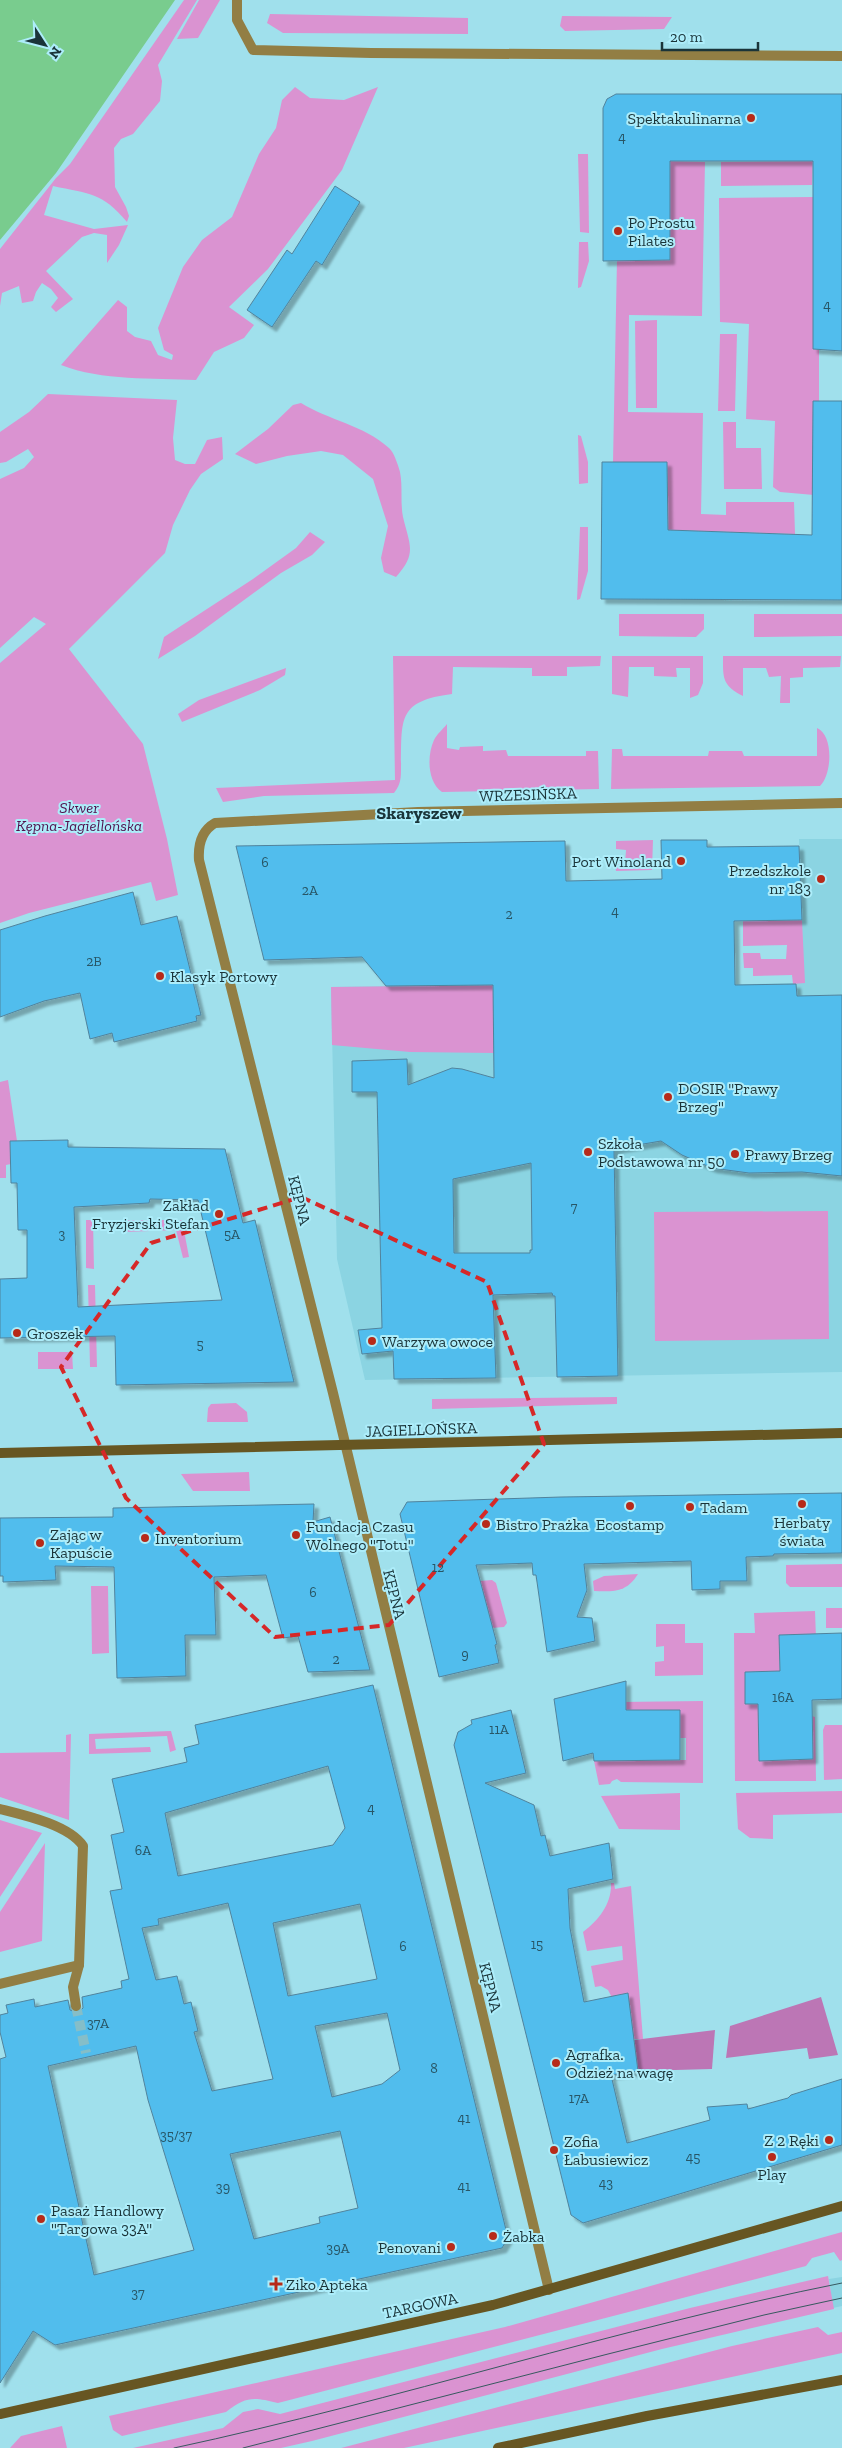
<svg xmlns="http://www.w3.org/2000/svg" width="842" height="2448" font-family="'Zilla Slab',serif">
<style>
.built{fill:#8bd4e2}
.green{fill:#da93d1}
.forest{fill:#bc76b5}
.water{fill:#79cc8e}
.building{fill:#51bded;stroke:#51839c;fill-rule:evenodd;filter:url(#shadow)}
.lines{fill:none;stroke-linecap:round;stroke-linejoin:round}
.street-tunnel{stroke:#85bec8;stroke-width:10;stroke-dasharray:10 5;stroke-linecap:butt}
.street{stroke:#927e44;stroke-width:10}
.secondary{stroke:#675622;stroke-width:10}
.tram{stroke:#37595f;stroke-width:1}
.marked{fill:none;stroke:#d62828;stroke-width:4;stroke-dasharray:10 6;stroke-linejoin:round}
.poi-dot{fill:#b72a19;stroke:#adedfa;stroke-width:2}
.labels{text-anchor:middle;stroke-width:4;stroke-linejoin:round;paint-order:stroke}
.number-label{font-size:14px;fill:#285666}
.poi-label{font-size:16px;fill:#1a3439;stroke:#adedfa;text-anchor:start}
.street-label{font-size:16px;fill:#1a3439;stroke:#adedfa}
.park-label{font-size:16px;font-style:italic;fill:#52124e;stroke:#adedfa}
.neighbourhood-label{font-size:18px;font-weight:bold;fill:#1a3439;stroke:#adedfa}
</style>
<defs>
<filter id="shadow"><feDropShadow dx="4.5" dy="4.5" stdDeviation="1" flood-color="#0004"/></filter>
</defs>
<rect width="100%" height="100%" fill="#a0e0ec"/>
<g class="built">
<polygon points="799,839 842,839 842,1372 365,1380 337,1259 331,987 493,985 493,989 804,983"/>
<polygon points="842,2277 842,2306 833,2308 829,2279"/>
</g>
<g class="green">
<path d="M184,0H197L158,65L162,81L160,101L133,134L121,139L114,148L115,187L126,207L129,216L127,222C102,192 89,194 53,186L44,215L94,229L128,225L119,245L107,263V235L94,233L82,237L46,271L73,299L56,312L51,307L58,298L51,289L42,283L36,292L33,301L22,303L19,286L2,293L0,306V249L56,178L70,164Z"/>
<polygon points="199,0 220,0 198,38 177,39"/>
<polygon points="270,14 468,18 468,34 283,33 267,23"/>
<polygon points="562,16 672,17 664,29 565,31 560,26"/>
<path d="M295,87L310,98L344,100L378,87L342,170L268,269L229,307L254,325L244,338L214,352L196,380C153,378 102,381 61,365L118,300L127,307V331L135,337L151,341L158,355L172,360L173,355L164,350L158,328L183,267L202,240L232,217L259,154L276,128L282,100Z"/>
<polygon points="578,154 588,154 589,233 580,232"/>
<polygon points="670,161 705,162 702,316 629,315 628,412 703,413 701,514 726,515 726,502 794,502 795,534 668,530 667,462 613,462 617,259 670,260"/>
<polygon points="813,161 812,185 721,186 721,162"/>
<polygon points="813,197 813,349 819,350 819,401 813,401 814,495 780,492 773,487 775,421 746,419 749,324 720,322 719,198"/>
<polygon points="579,242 588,242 589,261 581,287 578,288"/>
<polygon points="657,320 657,408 636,408 635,321"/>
<polygon points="720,334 737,334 735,411 718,411"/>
<polygon points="48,394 177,400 173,438 175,460 185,464 195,464 207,440 222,437 223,459 201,474 190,490 173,525 165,553 69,649 143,744 167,839 178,895 156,901 151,882 29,913 0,923 0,663 46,624 34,617 0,648 0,479 24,468 34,457 28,449 6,462 0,463 0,432 29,412"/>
<path d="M301,403C328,420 364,425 389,448C394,452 398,465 400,472C403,487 400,502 403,517C410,546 417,553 396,577L384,572L381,558L388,526L373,479L343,455L321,451L287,456L256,464L235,454L268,429L293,405Z"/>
<polygon points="723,422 736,422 736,448 761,448 762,489 724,489"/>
<polygon points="578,435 581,436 588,462 588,483 579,484"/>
<polygon points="580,527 588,527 588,571 580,599 577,600"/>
<polygon points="310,532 325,542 312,555 281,573 195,636 158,659 164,637 253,579 296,548"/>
<polygon points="619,614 704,614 704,629 696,637 619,636"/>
<polygon points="754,614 842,614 842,636 754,637"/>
<path d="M393,656H601L600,666L567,667V676H532V668L453,667L452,694C397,701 402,719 401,767C401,778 401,784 394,793L264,796L223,802L216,788L395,780Z"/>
<polygon points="612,656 703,656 703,683 698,695 690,698 690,668 676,668 677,677 654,676 654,667 629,667 628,697 612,694"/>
<path d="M723,656H841L840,667L803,668V677L790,678V703H780L781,676L769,677L766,668H743V696C722,685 723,678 723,656Z"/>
<polygon points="286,668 285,675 260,690 182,722 178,714 199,700"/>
<path d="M447,724V748L459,750L460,747L483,746V751L506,750L508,756H586V751H598L599,789L442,792C427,782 427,755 434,740C437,734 443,729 447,724Z"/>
<path d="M817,728C834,735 832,775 820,786L611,789L612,749H622L623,756H708L709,751H742L744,756H817Z"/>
<polygon points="653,840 652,870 616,871 615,864 625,864 626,850 616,849 616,841"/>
<polygon points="802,920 805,983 793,984 792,975 753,976 753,968 744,968 743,953 760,953 761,959 786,959 787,945 743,946 743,921"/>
<polygon points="493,985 494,1053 410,1052 332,1045 331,987"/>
<polygon points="8,1080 17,1141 10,1142 11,1164 6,1165 6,1178 0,1178 0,1082"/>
<polygon points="828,1211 829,1339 655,1341 654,1212"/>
<polygon points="86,1220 93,1220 94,1269 86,1268"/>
<polygon points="124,1220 182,1220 189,1257 183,1258 176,1230 124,1232"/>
<polygon points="88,1285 95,1285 97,1367 90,1367"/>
<polygon points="38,1352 72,1352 73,1369 38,1369"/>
<polygon points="617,1397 617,1404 432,1409 432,1399"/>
<polygon points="236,1403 247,1412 248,1422 207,1422 208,1408 211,1404"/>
<polygon points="249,1472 250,1491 193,1491 181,1474"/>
<polygon points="842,1564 842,1587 790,1587 786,1583 786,1565"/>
<path d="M638,1574C627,1592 614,1592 594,1591L593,1581L604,1576Z"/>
<polygon points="492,1580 496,1583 507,1623 504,1627 492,1628 480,1581"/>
<polygon points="91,1586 108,1586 109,1653 92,1654"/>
<rect x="826" y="1608" width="16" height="20"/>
<polygon points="815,1611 816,1638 779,1635 780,1671 745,1672 745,1704 770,1703 758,1718 759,1760 813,1759 812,1716 815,1717 816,1781 735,1781 734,1633 755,1633 754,1613"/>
<polygon points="656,1624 685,1624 685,1643 703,1643 703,1675 655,1676 655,1662 664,1661 664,1646 656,1647"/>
<polygon points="703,1701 703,1783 621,1782 617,1779 612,1781 610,1784 599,1785 594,1761 686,1760 686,1738 680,1738 619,1710 619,1702"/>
<polygon points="825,1725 842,1725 842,1779 824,1780 823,1730"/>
<polygon points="171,1731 176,1750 170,1752 167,1736 95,1739 96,1749 150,1747 151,1752 89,1754 89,1734"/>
<polygon points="71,1734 69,1820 0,1797 0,1753 66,1752 66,1735"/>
<polygon points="842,1791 842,1813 773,1815 773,1839 750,1838 738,1829 736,1793"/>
<polygon points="680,1793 680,1830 619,1829 601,1796"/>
<polygon points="0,1820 42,1833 0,1897"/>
<polygon points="45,1843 42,1941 0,1952 0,1912"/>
<path d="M611,1883H614L615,1889L631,1886L643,2039H634L608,1990L601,1986L595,1987L591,1966L623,1960L622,1946L587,1951L583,1932C599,1920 612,1903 611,1883Z"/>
<path d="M842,2232V2260L840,2261L834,2252L812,2258L806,2266L278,2403C254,2397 246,2396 226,2412L122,2436L113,2430L109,2416L505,2327Z"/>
<polygon points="828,2276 834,2309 662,2349 312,2441 281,2448 133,2448 223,2428 243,2412 258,2409 280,2414 690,2308"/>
<polygon points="818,2327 828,2335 842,2332 842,2353 404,2448 341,2448 732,2346"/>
<polygon points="62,2426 67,2448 10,2448 21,2436"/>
</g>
<g class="forest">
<polygon points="821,1997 838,2055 809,2059 807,2048 726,2058 730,2026"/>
<polygon points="715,2030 712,2069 638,2071 634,2040"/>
</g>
<polygon class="water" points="0,0 175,0 56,173 0,240"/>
<g class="building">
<polygon points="616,94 842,94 842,351 813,349 813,161 670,161 670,260 603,261 603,108 607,99"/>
<polygon points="335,186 360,202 322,265 316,261 272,327 247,310 287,250 292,254"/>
<polygon points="813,401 842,401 842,600 601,599 602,462 667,462 668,530 812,535"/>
<path d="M661,840H707V847L799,846L802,920L734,921L735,985L796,984L797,996L842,995V1176L802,1172L749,1173L712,1168L682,1155L661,1141L614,1149L618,1376L557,1377L555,1296H553L552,1293L493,1295L496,1378L394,1379L393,1351L362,1354L358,1330L382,1328L377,1092H352V1061L407,1059L408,1085L452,1068L462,1069L494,1078L493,985L386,986L362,957L264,960L236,846L565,841L566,881L662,879ZM531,1163L532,1250H530V1253H454L453,1179Z"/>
<polygon points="133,892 141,925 177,916 201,1015 196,1016 197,1021 114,1042 112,1033 90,1039 80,993 44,1001 0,1017 0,930 45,916"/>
<path d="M68,1140V1147L225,1149L243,1223L255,1220L294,1382L116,1385L115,1336L0,1338V1279L27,1278V1230H18L17,1183H11L10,1141ZM150,1199L198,1200L222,1300L78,1307L74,1207L149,1203Z"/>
<polygon points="842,1493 842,1553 774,1554 773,1556 746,1557 747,1581 720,1581 720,1589 692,1590 691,1561 584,1564 587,1590 577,1617 592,1618 595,1641 547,1652 536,1575 533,1575 532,1563 476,1565 497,1644 495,1645 499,1663 439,1677 400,1514 407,1502 561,1497"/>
<polygon points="314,1504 313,1522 330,1517 370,1670 308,1672 298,1636 283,1638 266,1575 214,1577 216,1635 185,1635 186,1676 117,1678 114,1567 55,1566 56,1580 3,1582 3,1576 0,1576 0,1518 113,1517 113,1508"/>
<polygon points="842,1633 842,1699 812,1700 813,1759 759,1761 758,1704 745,1704 745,1672 780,1671 779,1635"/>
<polygon points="626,1681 626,1710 680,1710 680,1760 594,1761 593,1753 563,1761 554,1699"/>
<path d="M373,1685L508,2238L502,2248L55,2345L33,2331L0,2383V2059L6,2057L0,2032V2015L8,2013L6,2005L34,1999L35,2007L68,2000L70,2010L78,2013L83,2008L82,1997L122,1988L121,1981L129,1979L110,1891L122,1889L111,1835L124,1832L112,1779L187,1762L184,1748L199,1744L195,1725ZM328,1766L345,1828L333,1845L178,1876L165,1813ZM228,1903L273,2079L212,2091L194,2032L198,2031L191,2002L184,2004L177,1976L156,1980L142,1928L159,1925L158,1919ZM360,1904L377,1979L288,1996L273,1923ZM387,2013L400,2070L382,2084L332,2097L315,2026ZM136,2046L148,2100L194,2250L94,2275L48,2066ZM340,2131L358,2208L319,2217L320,2223L254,2239L230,2154Z"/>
<polygon points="511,1710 526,1773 485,1783 534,1805 541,1836 545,1835 550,1856 609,1843 613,1879 568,1889 570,1928 584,2002 628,1993 638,2071 611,2075 627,2143 710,2120 707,2107 747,2104 748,2109 788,2098 791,2095 842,2079 842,2145 583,2223 571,2215 454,1745 458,1732 472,1724 471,1720"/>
</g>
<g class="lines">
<polyline class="street-tunnel" points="76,2006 86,2053"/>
<g class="street">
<polyline points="237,0 237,20 253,50 371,53 842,56"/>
<path d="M0,1809C24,1815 69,1825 83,1846L79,1965L73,1987L76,2006"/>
<polyline points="0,1984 79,1965"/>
<path d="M549,2290L333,1393L199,860C198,845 201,831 215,823L418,812L842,803"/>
</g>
<g class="secondary">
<polyline points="0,1453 842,1433"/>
<polyline points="0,2414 493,2305 842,2206"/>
<polyline points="498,2448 647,2416 842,2380"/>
</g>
<g class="tram">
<path d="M174,2448C398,2400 617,2328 842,2283"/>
<polyline points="243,2448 608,2354 764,2315 842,2298"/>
</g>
</g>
<path class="marked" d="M301,1197L487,1282L544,1444L389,1625L275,1637L126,1498L61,1367L151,1243Z"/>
<g class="poi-dot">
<circle cx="751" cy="118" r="5"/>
<circle cx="618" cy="231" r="5"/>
<circle cx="681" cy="861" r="5"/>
<circle cx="821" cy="879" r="5"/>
<circle cx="160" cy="976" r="5"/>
<circle cx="668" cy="1097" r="5"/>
<circle cx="588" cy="1152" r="5"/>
<circle cx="735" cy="1154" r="5"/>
<circle cx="219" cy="1214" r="5"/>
<circle cx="17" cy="1333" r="5"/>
<circle cx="372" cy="1341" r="5"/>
<circle cx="802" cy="1504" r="5"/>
<circle cx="630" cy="1506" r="5"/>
<circle cx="690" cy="1507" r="5"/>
<circle cx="486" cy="1524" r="5"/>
<circle cx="296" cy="1535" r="5"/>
<circle cx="145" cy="1538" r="5"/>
<circle cx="40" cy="1543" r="5"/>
<circle cx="556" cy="2063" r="5"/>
<circle cx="829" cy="2140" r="5"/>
<circle cx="554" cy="2150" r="5"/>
<circle cx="772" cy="2157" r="5"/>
<circle cx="41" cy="2219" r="5"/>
<circle cx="493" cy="2236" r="5"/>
<circle cx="451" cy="2247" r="5"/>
<path d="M273.5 2276.5h5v5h5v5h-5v5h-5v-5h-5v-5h5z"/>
</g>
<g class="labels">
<g class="number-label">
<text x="622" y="142">4</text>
<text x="827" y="310">4</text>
<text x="265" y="867">6</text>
<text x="310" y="895">2A</text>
<text x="615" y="916">4</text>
<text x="509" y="919">2</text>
<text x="94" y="966">2B</text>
<text x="574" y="1212">7</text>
<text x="62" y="1239">3</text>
<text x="232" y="1239">5A</text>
<text x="200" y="1349">5</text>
<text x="438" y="1572">12</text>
<text x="313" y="1597">6</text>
<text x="465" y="1659">9</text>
<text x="336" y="1664">2</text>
<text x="783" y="1702">16A</text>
<text x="499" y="1734">11A</text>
<text x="371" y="1813">4</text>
<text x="143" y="1855">6A</text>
<text x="537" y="1949">15</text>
<text x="403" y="1951">6</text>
<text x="98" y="2028">37A</text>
<text x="434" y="2073">8</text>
<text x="579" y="2103">17A</text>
<text x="464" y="2123">41</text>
<text x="176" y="2140">35/37</text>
<text x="693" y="2162">45</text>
<text x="606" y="2188">43</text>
<text x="464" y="2191">41</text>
<text x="223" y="2192">39</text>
<text x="338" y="2253">39A</text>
<text x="138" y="2298">37</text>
</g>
<g class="poi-label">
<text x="741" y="124" text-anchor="end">Spektakulinarna</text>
<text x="628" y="228">Po Prostu<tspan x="628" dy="18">Pilates</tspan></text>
<text x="671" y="867" text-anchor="end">Port Winoland</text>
<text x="811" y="876" text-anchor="end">Przedszkole<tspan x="811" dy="18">nr 183</tspan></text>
<text x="170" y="982">Klasyk Portowy</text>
<text x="678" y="1094">DOSIR "Prawy<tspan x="678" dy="18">Brzeg"</tspan></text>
<text x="598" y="1149">Szkoła<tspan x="598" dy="18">Podstawowa nr 50</tspan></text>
<text x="745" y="1160">Prawy Brzeg</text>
<text x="209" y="1211" text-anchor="end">Zakład<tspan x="209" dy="18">Fryzjerski Stefan</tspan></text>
<text x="27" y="1339">Groszek</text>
<text x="382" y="1347">Warzywa owoce</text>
<text x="700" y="1513">Tadam</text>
<text x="802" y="1528" text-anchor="middle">Herbaty<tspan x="802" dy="18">świata</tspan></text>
<text x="496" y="1530">Bistro Prażka</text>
<text x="630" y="1530" text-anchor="middle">Ecostamp</text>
<text x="306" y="1532">Fundacja Czasu<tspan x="306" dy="18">Wolnego "Totu"</tspan></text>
<text x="50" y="1540">Zając w<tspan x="50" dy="18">Kapuście</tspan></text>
<text x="155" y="1544">Inventorium</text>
<text x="566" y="2060">Agrafka.<tspan x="566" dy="18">Odzież na wagę</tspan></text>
<text x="819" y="2146" text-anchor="end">Z 2 Ręki</text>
<text x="564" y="2147">Zofia<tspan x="564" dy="18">Łabusiewicz</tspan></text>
<text x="772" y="2180" text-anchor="middle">Play</text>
<text x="51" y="2216">Pasaż Handlowy<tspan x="51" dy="18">"Targowa 33A"</tspan></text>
<text x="503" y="2242">Żabka</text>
<text x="441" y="2253" text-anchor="end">Penovani</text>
<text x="286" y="2290">Ziko Apteka</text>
</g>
<g class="street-label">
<text transform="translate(528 794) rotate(-2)" y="6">WRZESIŃSKA</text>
<text transform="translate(300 1200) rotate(76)" y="6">KĘPNA</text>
<text transform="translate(421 1429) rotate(-2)" y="6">JAGIELLOŃSKA</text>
<text transform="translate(395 1594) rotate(76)" y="6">KĘPNA</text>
<text transform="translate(491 1987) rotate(76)" y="6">KĘPNA</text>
<text transform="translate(420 2305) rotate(-12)" y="6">TARGOWA</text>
</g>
<g class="park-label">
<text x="79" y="813">Skwer<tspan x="79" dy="18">Kępna-Jagiellońska</tspan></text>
</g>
<g class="neighbourhood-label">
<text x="419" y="819">Skaryszew</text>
</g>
</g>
<g transform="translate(45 45) rotate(126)" stroke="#adedfa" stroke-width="4" paint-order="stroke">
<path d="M0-4L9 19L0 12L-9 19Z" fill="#1a3439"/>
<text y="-8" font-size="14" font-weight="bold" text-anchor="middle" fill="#1a3439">N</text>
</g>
<path d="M662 42v8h96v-8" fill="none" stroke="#1a3439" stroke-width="2.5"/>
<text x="670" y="42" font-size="15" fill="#1a3439" stroke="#adedfa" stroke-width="4" paint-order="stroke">20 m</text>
</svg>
